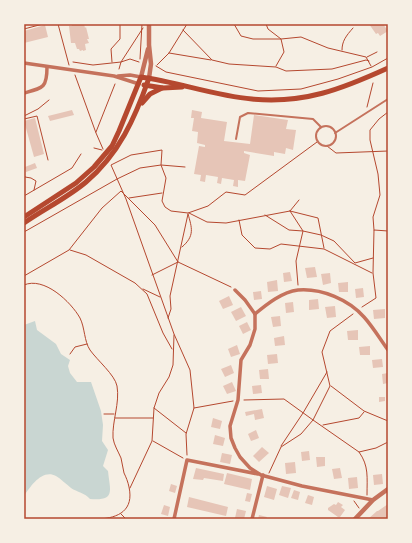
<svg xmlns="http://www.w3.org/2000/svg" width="412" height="543" font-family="Rubik,sans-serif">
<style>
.water{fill:#c9d6d2}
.building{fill:#e6c5b7}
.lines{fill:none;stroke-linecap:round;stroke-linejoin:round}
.path{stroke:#b5482f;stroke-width:1}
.service{stroke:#c5725c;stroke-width:2}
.minor{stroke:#c5725c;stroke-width:3.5}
.tertiary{stroke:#c5725c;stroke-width:4.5}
.secondary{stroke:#b5482f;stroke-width:5}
.neatline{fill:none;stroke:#b5482f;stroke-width:1.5}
</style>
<rect width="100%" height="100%" fill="#f6efe4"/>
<path class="water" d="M35,321L37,330L56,344L61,354L70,360L68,366L70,373L77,382H91L101,411L103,425L102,441L108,450L103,466L108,471C110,491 116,501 90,499C85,493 77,492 71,488C66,484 61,479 56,476C42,469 31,486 24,496V325Z"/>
<g class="building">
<polygon points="71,24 84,24 85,28 86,27 89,39 87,39 89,43 85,44 86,50 83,51 83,50 80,51 79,49 77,49 75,43 71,43 69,26 72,26"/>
<polygon points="369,24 383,24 388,31 380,36 378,33 376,34"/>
<polygon points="45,25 48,37 24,43 24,31"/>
<polygon points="72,110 74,115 50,121 48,116"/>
<polygon points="192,110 202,112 201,118 227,122 224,141 250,144 254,115 288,120 286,129 296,130 293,150 286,148 285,154 274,152 274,156 244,151 244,153 250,155 245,181 238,180 238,187 233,186 234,180 222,178 221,184 217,183 218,177 206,175 205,182 200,181 201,175 194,174 199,146 205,147 205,145 197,143 198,132 192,131 194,118 191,118"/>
<polygon points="35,118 44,154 34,157 24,121"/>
<polygon points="35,163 37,168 26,172 25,167"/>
<polygon points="315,267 317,277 307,278 305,268"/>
<polygon points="290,272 292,281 284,282 283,273"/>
<polygon points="330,273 331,283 323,285 321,274"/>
<polygon points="277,280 278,291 268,292 267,282"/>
<polygon points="348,282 348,292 339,292 338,283"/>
<polygon points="363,288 364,297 356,298 355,289"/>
<polygon points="261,291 262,299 254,300 253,292"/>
<polygon points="229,296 233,305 223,309 219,301"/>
<polygon points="318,299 319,309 309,310 309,300"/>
<polygon points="293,302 294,312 286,313 285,303"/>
<polygon points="335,306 336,317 327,318 325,307"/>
<polygon points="241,307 246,316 236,321 231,312"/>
<polygon points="385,309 385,318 374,319 373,310"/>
<polygon points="280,316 281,326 273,327 271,317"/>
<polygon points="247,322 251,330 243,334 239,326"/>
<polygon points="358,330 358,340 348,340 347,331"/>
<polygon points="284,336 285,345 275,346 274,338"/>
<polygon points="237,345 240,354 231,357 228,349"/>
<polygon points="370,346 370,355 360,355 359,347"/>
<polygon points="277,354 278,363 268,364 267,355"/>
<polygon points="382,359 383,367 373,368 372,360"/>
<polygon points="231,365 234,373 225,377 221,369"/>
<polygon points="268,369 269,379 260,379 259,370"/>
<polygon points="388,373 388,383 383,384 382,374"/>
<polygon points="232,382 236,391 227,394 223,386"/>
<polygon points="261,385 262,393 253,394 252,386"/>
<polygon points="379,397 385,397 385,401 379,402"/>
<polygon points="262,409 264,418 255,420 254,414 246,416 245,412"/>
<polygon points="213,418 222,421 220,429 211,427"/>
<polygon points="256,430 259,438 251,441 248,434"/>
<polygon points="215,435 225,438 223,446 213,444"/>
<polygon points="262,447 269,453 259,462 253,456"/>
<polygon points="309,451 310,460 302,461 301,452"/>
<polygon points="222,453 232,455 230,464 220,462"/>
<polygon points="316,457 325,457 325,466 317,467"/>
<polygon points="295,462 296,473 286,474 285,463"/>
<polygon points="196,468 224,474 223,481 204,478 203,480 193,479"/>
<polygon points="340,468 342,478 334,479 332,469"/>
<polygon points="227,473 252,479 250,490 224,484"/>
<polygon points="382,474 383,484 374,485 373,475"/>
<polygon points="357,477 358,488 349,489 348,478"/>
<polygon points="171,484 177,486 175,493 169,491"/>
<polygon points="267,486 277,489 274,500 264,497"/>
<polygon points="282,486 291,488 288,498 279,495"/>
<polygon points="294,490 300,492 298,500 291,498"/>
<polygon points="247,493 252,494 250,502 245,501"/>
<polygon points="308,495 314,497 312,505 305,503"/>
<polygon points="189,497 228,507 226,516 187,507"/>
<polygon points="338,502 343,505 341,507 345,510 340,517 338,517 328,510 328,508 334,504 336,505"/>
<polygon points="388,504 388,519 368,519 377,511 378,511"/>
<polygon points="164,505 170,507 168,516 161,514"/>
<polygon points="237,509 246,511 244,519 235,518"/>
<polygon points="259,515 267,517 266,519 258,519"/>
</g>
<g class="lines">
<g class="path">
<polyline points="58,24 69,65"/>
<polyline points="234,24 241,36 253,39 281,39 301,37 328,48 366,57 371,66"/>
<polyline points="266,24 268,29 281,39 284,52 276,66"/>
<polyline points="24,29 43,24"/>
<polyline points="183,30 212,60 229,64 276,67 286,71 332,69 366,60 369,61"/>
<path d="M342,50C342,41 346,36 353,28"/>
<polyline points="169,53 211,60"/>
<polyline points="367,57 377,52"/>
<polyline points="140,59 142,24"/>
<polyline points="73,62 93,65 121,62 130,59 139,62"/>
<polyline points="112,62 111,49 120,39 120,24"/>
<polyline points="157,65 169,53 187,24"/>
<polyline points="156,66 166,72 258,91 301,89 338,79 372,67 388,58"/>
<polyline points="119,69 121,62 143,28"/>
<polyline points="75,75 96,133 103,149"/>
<polyline points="367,107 373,83"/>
<polyline points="24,116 38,109 49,100"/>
<polyline points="24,119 37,116 48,160"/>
<polyline points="96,132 115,84"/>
<polyline points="327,146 336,153 388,151"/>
<polyline points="94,148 102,150"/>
<polyline points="185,167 161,165 162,150 131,155 111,165 126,199 174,334 190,370 194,408 186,434 187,455"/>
<polyline points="24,174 25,177 31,178 36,181 34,190"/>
<polyline points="24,196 72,168 81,154"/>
<polyline points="129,198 162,193"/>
<polyline points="290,211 303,231 296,261 298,285"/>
<polyline points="290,211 318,218 324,248"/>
<polyline points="189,213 207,222 226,223 290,211 299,200"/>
<polyline points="265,215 289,230 303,231 321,235 334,241 355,263 373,258"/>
<polyline points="239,220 242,235 255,248 270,249 281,244 324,249 372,273"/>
<polyline points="374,230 373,217 380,195 378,174 370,140 370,130 379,119 388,112"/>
<polyline points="24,232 117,179 140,168 161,165 166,178 162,201 165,207 171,211 188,213 208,206 226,192 245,195 317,142"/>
<path d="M182,247C195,236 192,228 188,214"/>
<polyline points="70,250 86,255 135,283 147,294 163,333 172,349"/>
<polyline points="152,275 178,262"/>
<polyline points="24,276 69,250 102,208 121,191 155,225 178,262 231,287"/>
<path d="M24,285C44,276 71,302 80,318C85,328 84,341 90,350C97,360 115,375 117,386C120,403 112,421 113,438C114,445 118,451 121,458C122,463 123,468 124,473C126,477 128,482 129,487C134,510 119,518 99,519"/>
<polyline points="143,289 160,297"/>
<polyline points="362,307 376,298 373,273 374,230 388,231"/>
<polyline points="168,318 171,309 170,296 188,214"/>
<polyline points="70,354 75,347 87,344"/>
<polyline points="331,386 364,411 388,421"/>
<polyline points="244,400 284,399 313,420 330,386 322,352 330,331 353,314"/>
<polyline points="154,408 186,433"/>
<polyline points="194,408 233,401"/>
<polyline points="104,414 114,414"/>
<polyline points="115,418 153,418"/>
<polyline points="323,425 359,418 364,412"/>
<polyline points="153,441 183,458"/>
<polyline points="281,446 303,413 327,372"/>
<polyline points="269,473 281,447 301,434 313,420 359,452"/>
<polyline points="130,488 152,441 154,408 159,393 169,377 173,365 174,335"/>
<path d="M367,495C367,477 369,466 359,452L376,448L388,442"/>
<polyline points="354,501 359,508"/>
<polyline points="121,514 126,519"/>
</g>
<g class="service">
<circle cx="326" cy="136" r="10"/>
<polyline points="335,133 388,99"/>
<polyline points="236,139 240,117 248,113 313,119 321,127"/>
</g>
<g class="minor">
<polyline points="24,63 114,76 139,84"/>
<polyline points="118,76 130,75 141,77"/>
<path d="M24,93C43,88 47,88 47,67"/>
<polyline points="235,290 245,300 255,314"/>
<polyline points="255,314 255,329 250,345 241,360 238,400 230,426 231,438 235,448 240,457 250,468 261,475 302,486 373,500"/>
<path d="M255,314C267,304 282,292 298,290C322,288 349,300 364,317C373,327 380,339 388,350"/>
<polyline points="174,519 187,460 258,474"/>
<polyline points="252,519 263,475"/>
</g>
<g class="tertiary">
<polyline points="141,77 148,49"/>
<polyline points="149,78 151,64 149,45 149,24"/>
<polyline points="355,519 373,500 388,489"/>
</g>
<g class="secondary">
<polyline points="144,85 163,88 182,87"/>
<polyline points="142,103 150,94 162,88"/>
<path d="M24,217L76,183L94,167L112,146L119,131L141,77C178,82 215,96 252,99C304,104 342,89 388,68"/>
<path d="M24,223C44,209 67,198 86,182C119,154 135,118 149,78"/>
</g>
</g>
<rect width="412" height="543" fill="none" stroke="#f6efe4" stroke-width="50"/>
<rect x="25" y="25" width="362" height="493" class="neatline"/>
</svg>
